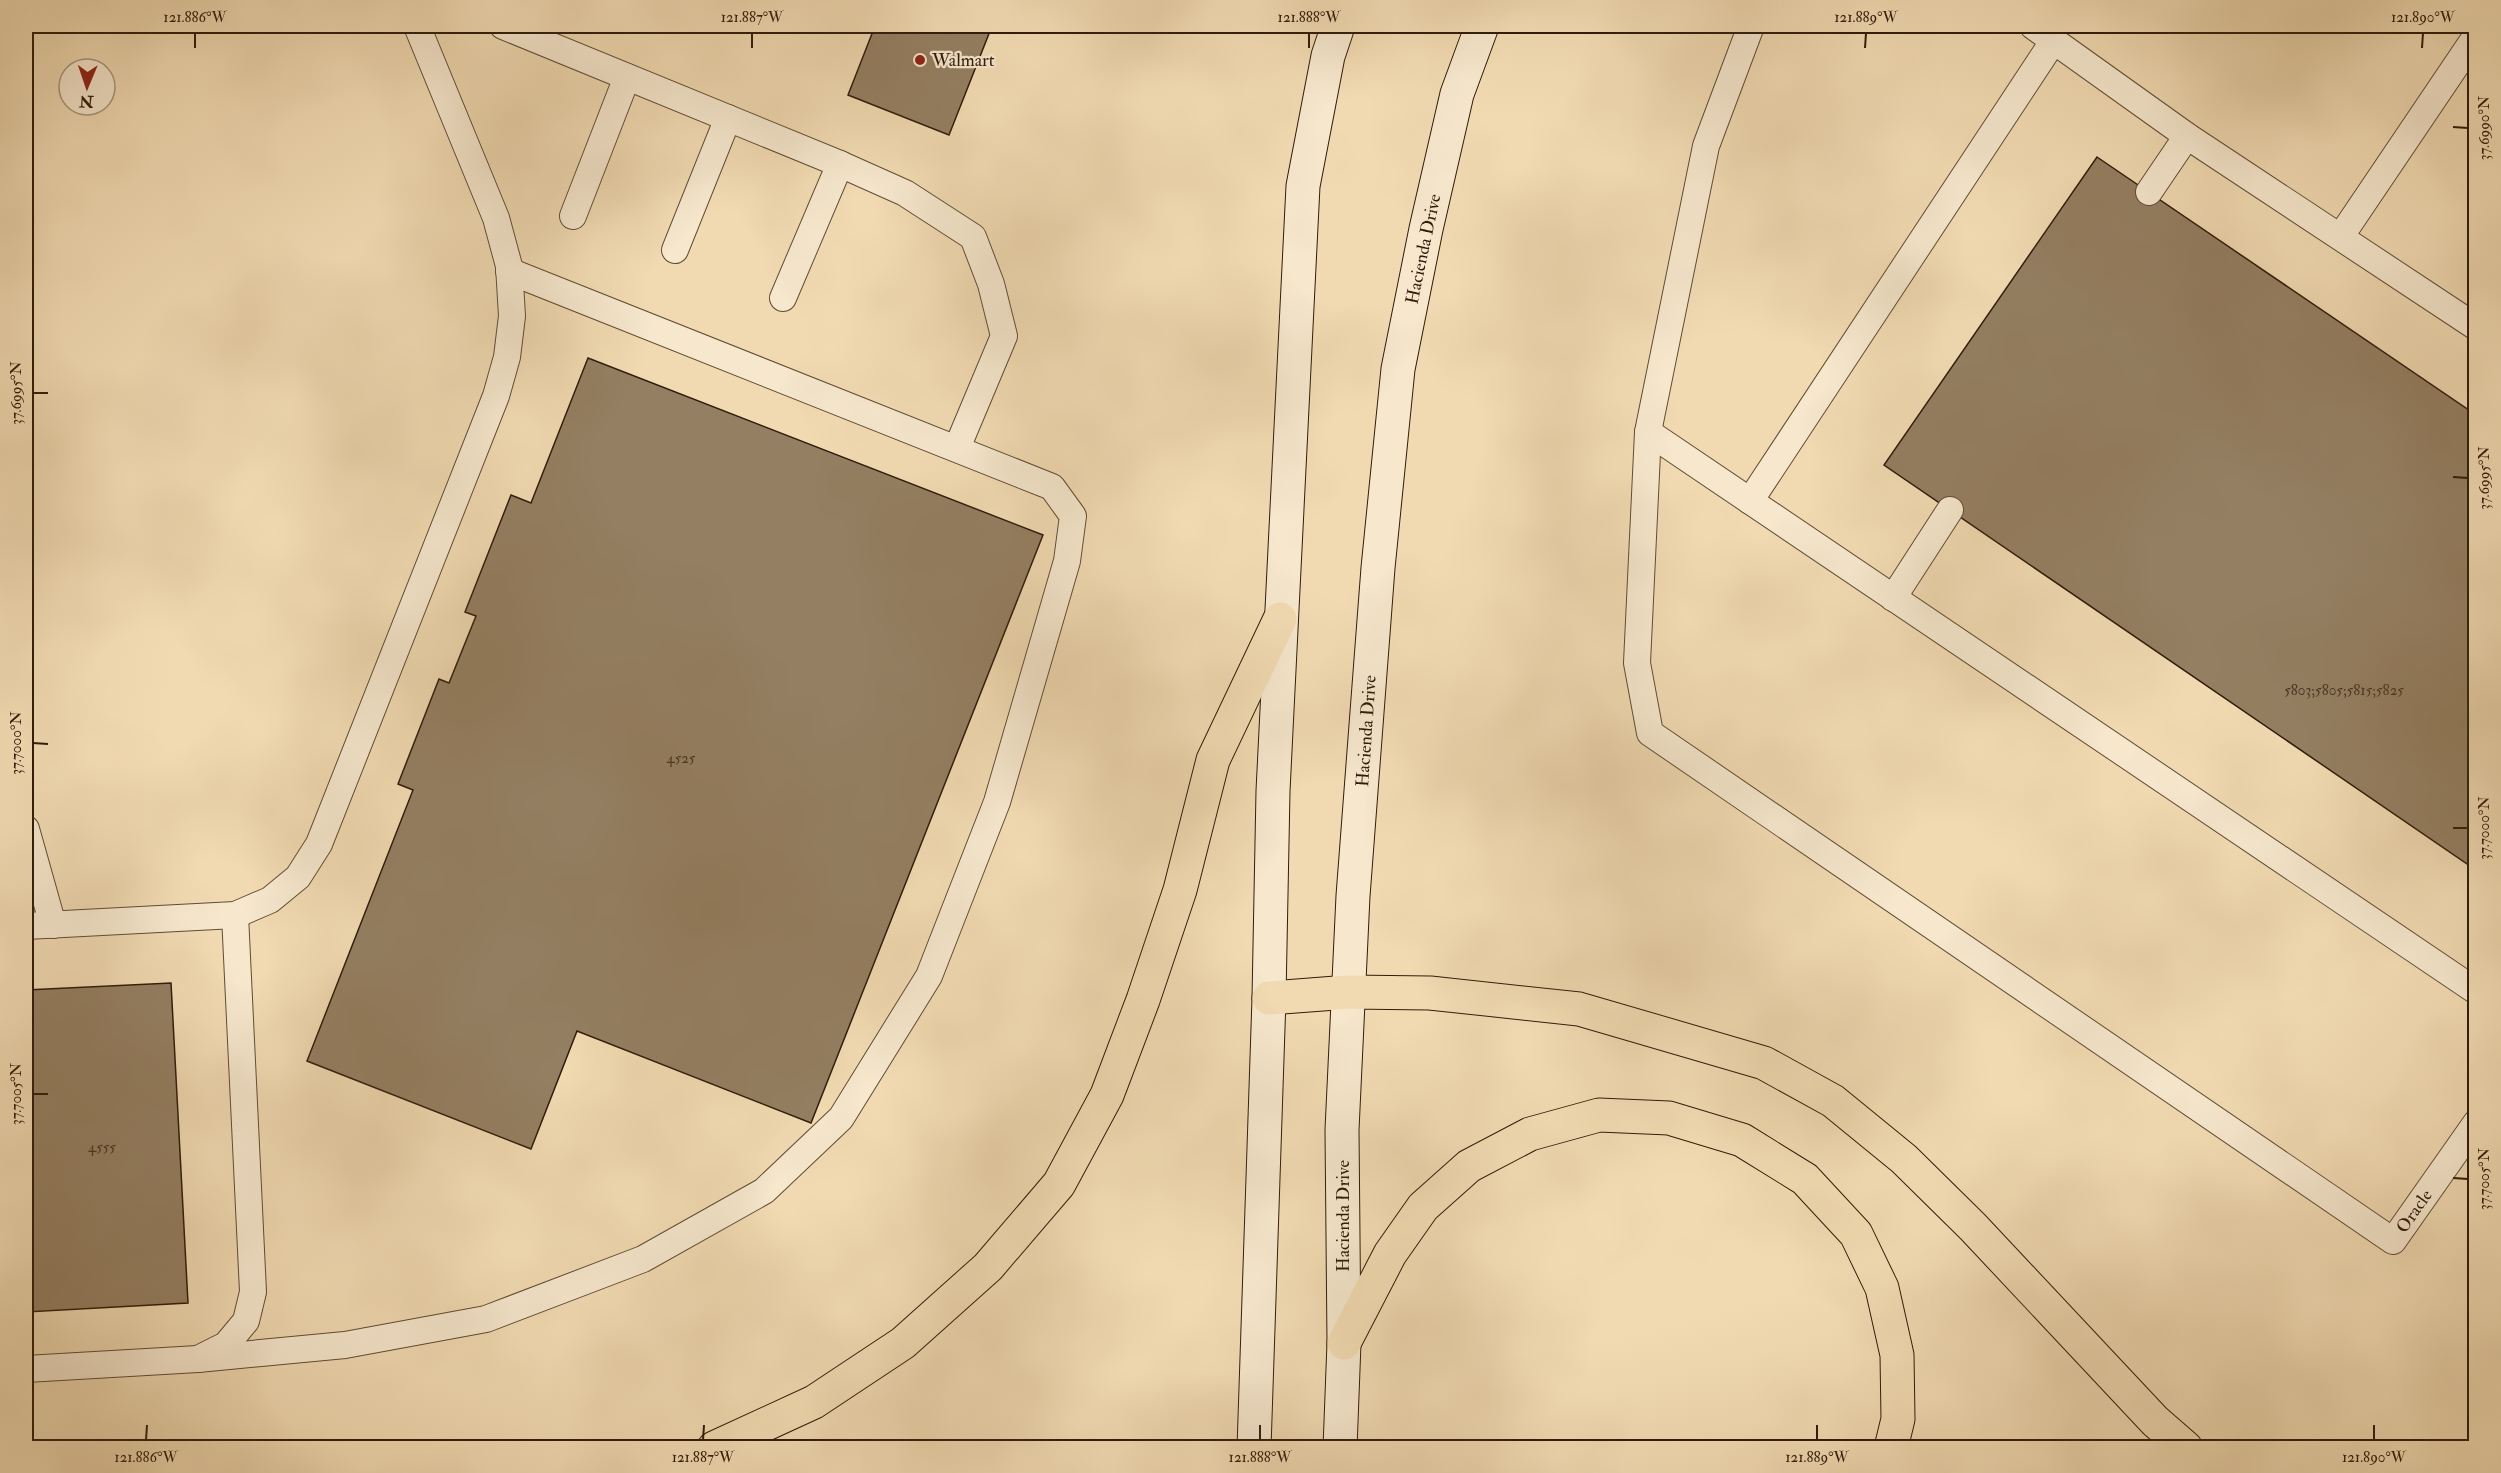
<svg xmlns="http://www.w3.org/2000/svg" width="2501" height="1473" font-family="'IM FELL Double Pica',serif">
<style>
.building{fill:#947f62;stroke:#301c0b;stroke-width:1.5}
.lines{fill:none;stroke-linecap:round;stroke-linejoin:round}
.lane-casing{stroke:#604c35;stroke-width:28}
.secondary-casing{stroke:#301c0b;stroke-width:35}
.highway-casing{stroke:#301c0b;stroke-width:35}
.lane{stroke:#f6e7cd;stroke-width:26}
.secondary{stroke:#f6e7cd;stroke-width:33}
.highway{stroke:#f1dab2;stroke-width:33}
.ticks{fill:none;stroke:#301c0b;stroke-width:2}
.poi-dot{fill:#8f2418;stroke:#f6e7cd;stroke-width:2}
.labels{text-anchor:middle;stroke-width:4.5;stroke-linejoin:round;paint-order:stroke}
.number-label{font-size:15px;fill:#493521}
.poi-label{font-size:18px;fill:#301c0b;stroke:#f6e7cd;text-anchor:start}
.street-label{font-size:18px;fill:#301c0b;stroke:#f6e7cd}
.neatline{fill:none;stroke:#301c0b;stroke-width:2}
.ticks-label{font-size:15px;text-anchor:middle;fill:#301c0b}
</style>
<rect width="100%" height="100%" fill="#f1dab2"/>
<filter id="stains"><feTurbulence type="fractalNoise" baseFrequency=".00333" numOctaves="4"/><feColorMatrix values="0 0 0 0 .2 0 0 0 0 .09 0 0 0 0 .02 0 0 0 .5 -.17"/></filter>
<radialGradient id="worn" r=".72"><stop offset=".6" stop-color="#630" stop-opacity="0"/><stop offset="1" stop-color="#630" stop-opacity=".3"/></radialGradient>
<g class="building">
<polygon points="875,26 992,26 949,135 848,95"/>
<polygon points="1095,26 1125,26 1123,31"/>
<polygon points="2097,157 2476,415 2476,870 1884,465"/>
<polygon points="588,358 1043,535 811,1123 577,1031 531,1149 307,1061 413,790 398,784 439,679 449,683 476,616 465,612 511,495 531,503"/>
<polygon points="171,983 188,1303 26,1312 26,990"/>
</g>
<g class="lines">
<defs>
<g id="lane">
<polyline points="503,26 840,164 905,193 973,237 991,284 1004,336 957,448"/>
<polyline points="1751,26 1706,146 1648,432 1637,663 1650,733 2393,1241 2476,1123"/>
<polyline points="2033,26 2187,136 2476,327"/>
<polyline points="2149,192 2187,136"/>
<polyline points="573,216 627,77"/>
<polyline points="2341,236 2476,36"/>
<polyline points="675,250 728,118"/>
<polyline points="783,298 840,164"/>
<polyline points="1648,432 2476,991"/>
<polyline points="1750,501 2054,40"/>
<polyline points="1893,598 1950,510"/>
<polyline points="26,829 53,925"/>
<polyline points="26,926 235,915 270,900 298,877 319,844 496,396 507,357 512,316 509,266 496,218 417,26"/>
<polyline points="198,1359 345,1345 486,1319 643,1259 764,1191 841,1118 929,976 997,802 1067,561 1073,516 1052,487 509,271"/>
<polyline points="26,1369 198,1359 226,1345 246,1321 253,1292 235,915"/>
</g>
<g id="secondary">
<polyline points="1254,1448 1269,998 1273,791 1303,186 1328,56 1338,26"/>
<polyline points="1340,1448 1344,1343 1342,1130 1353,896 1378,568 1398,369 1426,229 1457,94 1482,26"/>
</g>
<g id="highway">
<polyline points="1269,998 1349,992 1430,993 1579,1009 1764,1063 1833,1101 1904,1159 1973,1227 2155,1421 2186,1448"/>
<polyline points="1344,1343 1390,1254 1423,1207 1469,1166 1530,1134 1599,1115 1669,1118 1742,1140 1805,1179 1856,1234 1882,1288 1897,1355 1898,1419 1891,1448"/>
<polyline points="714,1448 814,1402 903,1343 988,1267 1059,1184 1107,1095 1143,1000 1180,890 1213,760 1280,619"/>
</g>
</defs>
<use href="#lane" class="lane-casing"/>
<use href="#secondary" class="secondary-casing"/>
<use href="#highway" class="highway-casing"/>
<use href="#lane" class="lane"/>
<use href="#secondary" class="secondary"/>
<use href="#highway" class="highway"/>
</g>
<path class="ticks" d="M195,48V33M752,48V33M1309,48V33M1865,48L1866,33M2422,48L2423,33M2453,127L2468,128M33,393H48M2453,477L2468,478M33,743L48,744M2453,828H2468M33,1094H48M2453,1178L2468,1179M146,1440L147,1425M703,1440L704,1425M1260,1440V1425M1817,1440V1425M2374,1440V1425"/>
<circle class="poi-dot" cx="920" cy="60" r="6"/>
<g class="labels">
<g class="number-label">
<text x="2344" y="695">5803;5805;5815;5825</text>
<text x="681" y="763">4525</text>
<text x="102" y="1152">4555</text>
</g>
<g class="poi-label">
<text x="932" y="66">Walmart</text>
</g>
<g class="street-label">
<text transform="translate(1423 249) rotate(-78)" y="6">Hacienda Drive</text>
<text transform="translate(1366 731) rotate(-86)" y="6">Hacienda Drive</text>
<text transform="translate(2414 1211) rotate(-55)" y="6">Oracle</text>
<text transform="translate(1343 1216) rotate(-90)" y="6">Hacienda Drive</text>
</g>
</g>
<rect width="2501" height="1473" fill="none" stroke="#f1dab2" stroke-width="66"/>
<g transform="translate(87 87) rotate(182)"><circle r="28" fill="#f6e7cd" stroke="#a7967f" stroke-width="1.5"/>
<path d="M0-4.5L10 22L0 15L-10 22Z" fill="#8f2418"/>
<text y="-9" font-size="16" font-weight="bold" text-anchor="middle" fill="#301c0b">N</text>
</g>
<rect x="33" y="33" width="2435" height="1407" class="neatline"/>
<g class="ticks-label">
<text x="195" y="22">121.886°W</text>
<text x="752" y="22">121.887°W</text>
<text x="1309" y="22">121.888°W</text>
<text x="1866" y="22">121.889°W</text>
<text x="2423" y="22">121.890°W</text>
<text transform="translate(2484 128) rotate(-90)" y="5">37.6990°N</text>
<text transform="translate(16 393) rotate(-90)" y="5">37.6995°N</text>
<text transform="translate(2484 478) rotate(-90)" y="5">37.6995°N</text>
<text transform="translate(16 743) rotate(-90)" y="5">37.7000°N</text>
<text transform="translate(2484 828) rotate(-90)" y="5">37.7000°N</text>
<text transform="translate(16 1094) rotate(-90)" y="5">37.7005°N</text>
<text transform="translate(2484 1179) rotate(-90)" y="5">37.7005°N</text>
<text x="146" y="1462">121.886°W</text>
<text x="703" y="1462">121.887°W</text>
<text x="1260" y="1462">121.888°W</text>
<text x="1817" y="1462">121.889°W</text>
<text x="2374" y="1462">121.890°W</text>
</g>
<rect width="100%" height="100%" filter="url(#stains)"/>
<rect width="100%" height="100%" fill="url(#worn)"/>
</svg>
